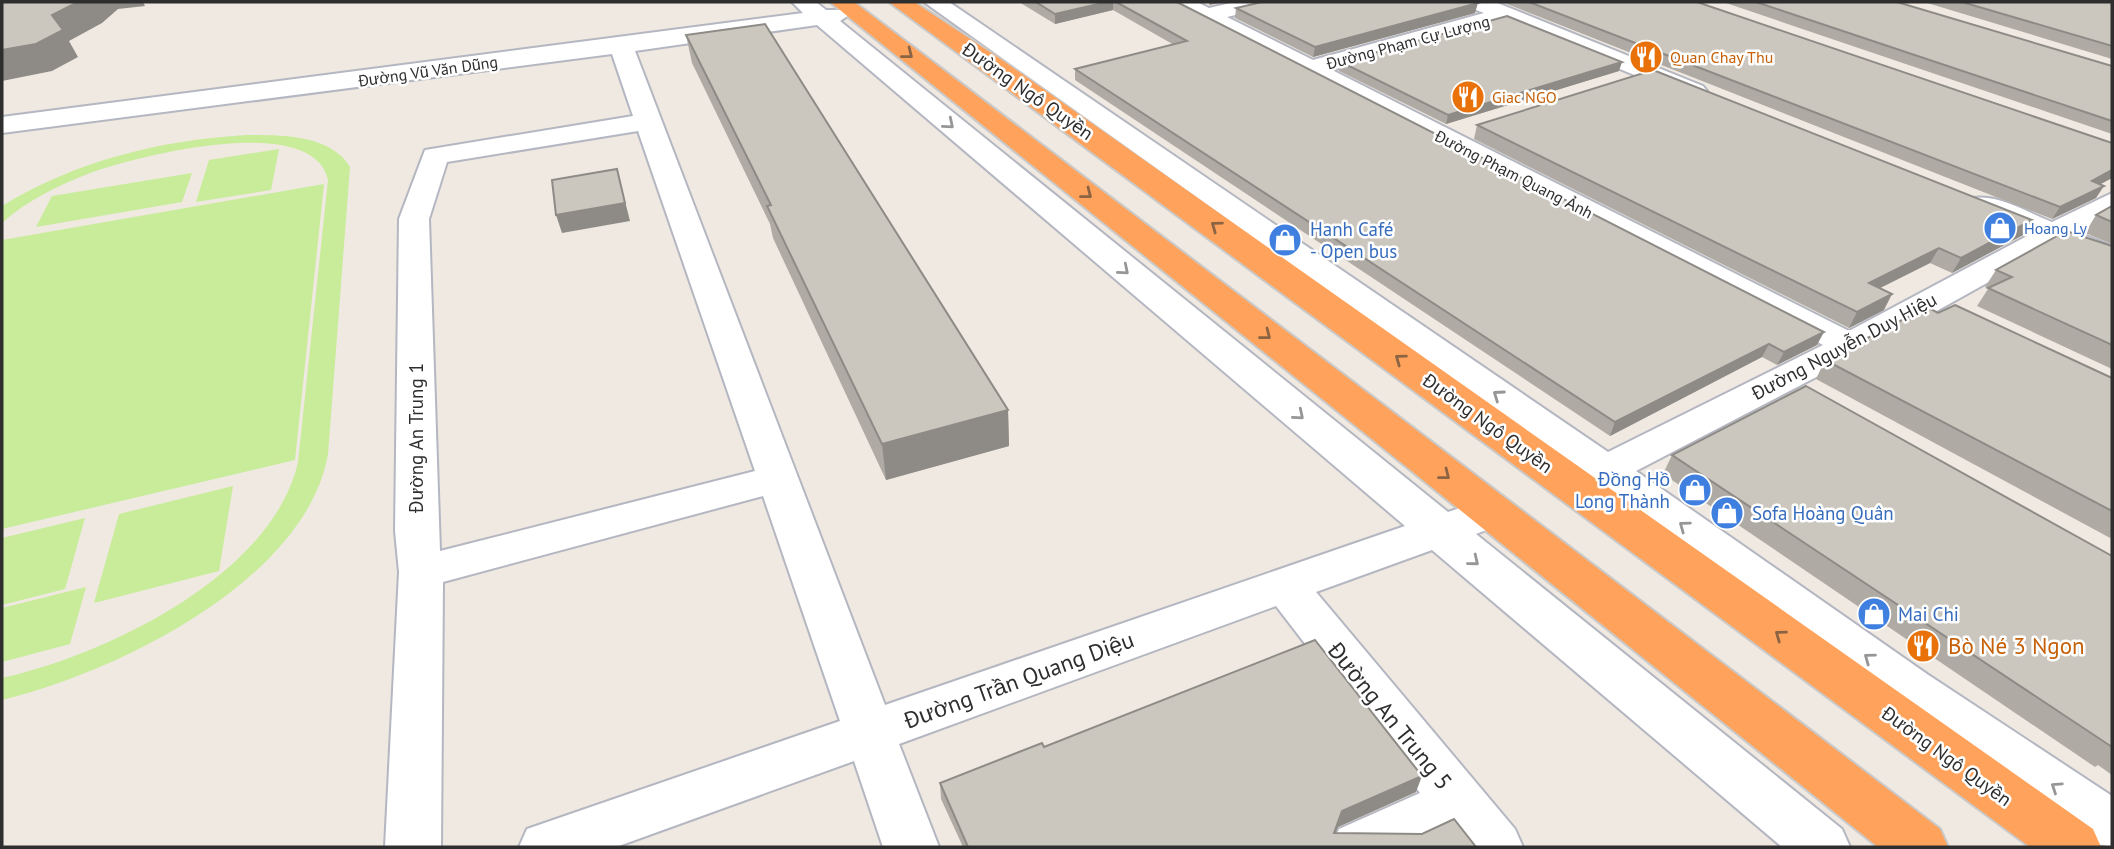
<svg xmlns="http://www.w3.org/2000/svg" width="2114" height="849" font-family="'PT Sans',sans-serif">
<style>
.pitch{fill:#c9ec9a}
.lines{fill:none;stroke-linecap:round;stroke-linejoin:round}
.minor-casing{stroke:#b4b7c1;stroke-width:4}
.highway-casing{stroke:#c9c9c9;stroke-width:4}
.minor{fill:#fff;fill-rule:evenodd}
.highway{fill:#ffa35c;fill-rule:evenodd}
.wall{fill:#afaba4}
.shaded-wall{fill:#8e8b86}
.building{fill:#cbc7bf;stroke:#8e8b86;stroke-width:2}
.oneway{stroke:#8c6343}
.oneway2{stroke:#969696}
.labels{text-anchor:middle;stroke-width:5;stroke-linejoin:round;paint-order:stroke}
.far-street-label{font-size:16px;fill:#2e2e2e;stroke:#fff}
.far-food-label{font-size:16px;fill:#c56008;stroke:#fff;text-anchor:start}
.far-shop-label{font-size:16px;fill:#366cbe;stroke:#fff;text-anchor:start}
.street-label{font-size:19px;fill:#2e2e2e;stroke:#fff}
.shop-label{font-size:19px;fill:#366cbe;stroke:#fff;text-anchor:start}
.near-food-label{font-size:23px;fill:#c56008;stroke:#fff;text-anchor:start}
.near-street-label{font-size:23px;fill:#2e2e2e;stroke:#fff}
</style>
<rect width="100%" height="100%" fill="#efe9e1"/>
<g class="pitch">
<path d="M246,135C280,135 330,134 350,167L328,454C306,581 115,673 2,700V678C106,655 273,575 298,462L328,180C313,110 134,157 90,173C59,185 26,201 2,223V206C75,161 161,140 246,135Z"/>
<polygon points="279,149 271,190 196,202 209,160"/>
<polygon points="192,173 182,202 36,227 52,196"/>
<polygon points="324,184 295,460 2,529 2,240"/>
<polygon points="233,486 219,571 94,603 119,514"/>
<polygon points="85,518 65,589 2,605 2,538"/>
<polygon points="86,587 70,644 2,662 2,608"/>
</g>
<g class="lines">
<defs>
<g id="minor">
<path d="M792,2H816L826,10H846L849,15L840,21L1448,512L1492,497L1507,502L1513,512L1507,522L1476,534L1842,829L1850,847H1782L1432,550L1316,592L1515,829L1523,847H1462L1449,831L1416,847H1331L1339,829L1420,793L1276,606L899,744L939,847H883L854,761L616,847H519L527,829L840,721L763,496L443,582L441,847H385L399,572L395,531L399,219L425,150L633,116L612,54L2,133V117L803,13ZM817,25L1405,526L885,705L635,51ZM638,131L755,471L440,551L429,219L447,162Z"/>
<path d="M924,2H949L1608,452L1823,345L1173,7L1170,2H1197L1209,8L1235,2H1273L1270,7L1227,17L1313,60L1484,13L1468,7L1465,2H1495L1703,86L1707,91L1703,96H1685L1504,21L1332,70L1849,331L2029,235L1970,211L1966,205L1970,199C1996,192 2028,213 2052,222L2112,193V214L2078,233L2112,246V266L2055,245L1845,362L1636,471L1927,674L2112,796V847L2093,843L1893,702L1603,488L1585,494L1571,490L1565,480L1576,468Z"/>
</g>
<g id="highway">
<polygon points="830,2 854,2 1940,829 1948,847 1878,847"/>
<polygon points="889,2 914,2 1005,62 2093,829 2101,847 2030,847"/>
</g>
</defs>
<use href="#minor" class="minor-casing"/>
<use href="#highway" class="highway-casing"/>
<use href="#minor" class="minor"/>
<use href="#highway" class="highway"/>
</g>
<g class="wall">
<polygon points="1019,2 1177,2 1817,345 1777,365 1762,357 1610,436 1075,80 1075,69 1174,45 1113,10 1055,24"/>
<polygon points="1502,2 1697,2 2112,143 2112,178 2100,184 2096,198 2052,219"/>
<polygon points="1723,2 1897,2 2112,66 2112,134"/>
<polygon points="1924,2 2112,2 2112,59"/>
<polygon points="1236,8 1475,13 1313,57 1235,18"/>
<polygon points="686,35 1008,410 1009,446 886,480 773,238 770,224 692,63"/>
<polygon points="1341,62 1619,71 1446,124 1339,71"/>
<polygon points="1477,125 2032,220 2023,235 1952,273 1930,263 1880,288 1884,310 1849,328 1474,139"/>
<polygon points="2112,206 2112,244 2085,233 2096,215"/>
<polygon points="2112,246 2112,369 1977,306 1988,289 1985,287 1996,270"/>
<polygon points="1938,313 2112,378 2112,539 1816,379 1825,360"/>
<polygon points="1672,455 2112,556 2112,775 2098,765 2095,767 1663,474"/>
<polygon points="1044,747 1416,792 1338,827 1335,833 1476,847 963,847 941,799 940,783"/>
</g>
<g class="shaded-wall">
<polygon points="78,2 143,2 145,6 118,9 102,23 69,41 78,57 52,71 2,81 2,50 52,15"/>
<polygon points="1107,2 1113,2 1113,10 1055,24 1055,14"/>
<polygon points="1210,2 1225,2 1209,5"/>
<polygon points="1478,3 1475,13 1313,57 1315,47"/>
<polygon points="1622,62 1619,71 1446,124 1448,115"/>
<polygon points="617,169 630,221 562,233 556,215"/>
<polygon points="2112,170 2112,178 2084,193 2092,181"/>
<polygon points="2104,186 2096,198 2052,219 2060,207"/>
<polygon points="2032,220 2023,235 1952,273 1961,258"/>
<polygon points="1939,248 1930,263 1860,298 1869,283"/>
<polygon points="1892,294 1884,310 1849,328 1857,312"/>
<polygon points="1824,332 1817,345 1777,365 1784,352"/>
<polygon points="1769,344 1762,357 1610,436 1615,422"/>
<polygon points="1008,410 1009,446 886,480 882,444"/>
<polygon points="1422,776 1416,792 1338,827 1330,847 1342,811"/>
</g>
<g class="building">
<polygon points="2,2 78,2 52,15 63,30 36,44 2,50"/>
<polygon points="1036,2 1107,2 1055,14"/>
<polygon points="1116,2 1177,2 1824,332 1784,352 1769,344 1615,422 1075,69 1187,41"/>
<polygon points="1262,2 1476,2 1478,3 1315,47 1236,8"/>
<polygon points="1529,2 1697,2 2112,143 2112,170 2092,181 2104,186 2060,207"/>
<polygon points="1756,2 1897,2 2112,66 2112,121"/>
<polygon points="1962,2 2112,2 2112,46"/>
<polygon points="1507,16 1622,62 1448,115 1341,62"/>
<polygon points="765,24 1008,410 882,444 767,206 771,205 686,35"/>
<polygon points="1653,70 2032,220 1961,258 1939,248 1869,283 1892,294 1857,312 1477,125"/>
<polygon points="617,169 625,203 556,215 552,180"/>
<polygon points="2112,206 2112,222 2096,215"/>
<polygon points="2066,231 2112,246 2112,345 1988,288 2012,277 1996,270"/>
<polygon points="1955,305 2112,378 2112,511 1825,360 1927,307 1938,313"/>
<polygon points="1806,386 2112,556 2112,747 1672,455"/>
<polygon points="1315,640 1422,776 1342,811 1334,833 1422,834 1454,819 1476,847 968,847 940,783 1042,743 1044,747"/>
</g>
<defs><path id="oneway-chevron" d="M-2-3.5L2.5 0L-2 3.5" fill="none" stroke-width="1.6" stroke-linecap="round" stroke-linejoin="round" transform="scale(1.75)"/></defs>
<g class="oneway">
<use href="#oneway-chevron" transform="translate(908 54) rotate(38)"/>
<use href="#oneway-chevron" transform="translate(1087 194) rotate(38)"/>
<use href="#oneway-chevron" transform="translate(1216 226) rotate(-144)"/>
<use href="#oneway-chevron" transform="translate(1266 335) rotate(38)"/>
<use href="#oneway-chevron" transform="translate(1400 359) rotate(-144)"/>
<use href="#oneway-chevron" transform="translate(1445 475) rotate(38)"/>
<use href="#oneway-chevron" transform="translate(1780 635) rotate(-144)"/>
</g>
<g class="oneway2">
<use href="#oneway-chevron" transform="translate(949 124) rotate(40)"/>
<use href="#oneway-chevron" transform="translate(1124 270) rotate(40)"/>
<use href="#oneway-chevron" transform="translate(1498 395) rotate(-145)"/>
<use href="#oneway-chevron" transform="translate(1299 415) rotate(40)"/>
<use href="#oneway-chevron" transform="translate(1684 526) rotate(-144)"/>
<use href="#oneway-chevron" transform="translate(1474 561) rotate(39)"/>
<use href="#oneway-chevron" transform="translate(1869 658) rotate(-144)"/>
<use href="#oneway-chevron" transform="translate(2056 787) rotate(-146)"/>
</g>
<defs>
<symbol id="restaurant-disc" viewBox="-11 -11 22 22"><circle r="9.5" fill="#e8710a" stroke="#fff"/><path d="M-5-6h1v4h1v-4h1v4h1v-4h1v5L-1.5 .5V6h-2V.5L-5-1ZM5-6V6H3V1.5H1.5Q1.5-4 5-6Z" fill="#fff"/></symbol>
<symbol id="shop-disc" viewBox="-11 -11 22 22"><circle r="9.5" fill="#3f7fe0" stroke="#fff"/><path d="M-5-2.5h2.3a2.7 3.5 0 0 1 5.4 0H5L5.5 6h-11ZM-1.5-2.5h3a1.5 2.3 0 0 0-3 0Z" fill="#fff"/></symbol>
</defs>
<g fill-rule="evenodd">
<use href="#restaurant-disc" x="1627" y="38" width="38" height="38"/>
<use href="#restaurant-disc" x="1449" y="78" width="38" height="38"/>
<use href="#shop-disc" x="1981" y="209" width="38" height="38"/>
<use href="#shop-disc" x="1266" y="221" width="38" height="38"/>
<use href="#shop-disc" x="1676" y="471" width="38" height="38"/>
<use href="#shop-disc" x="1708" y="494" width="38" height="38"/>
<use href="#shop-disc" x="1855" y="595" width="38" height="38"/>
<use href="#restaurant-disc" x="1904" y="627" width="38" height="38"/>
</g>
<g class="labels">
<g class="far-street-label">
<text transform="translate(1408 42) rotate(-15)" y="6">Đường Phạm Cự Lượng</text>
<text transform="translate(428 71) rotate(-8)" y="6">Đường Vũ Văn Dũng</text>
<text transform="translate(1514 174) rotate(27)" y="6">Đường Phạm Quang Ảnh</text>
</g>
<g class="far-food-label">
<text x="1670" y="63">Quan Chay Thu</text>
<text x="1492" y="103">Giac NGO</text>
</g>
<g class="far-shop-label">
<text x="2024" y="234">Hoang Ly</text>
</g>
<g class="street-label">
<text transform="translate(1028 91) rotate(35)" y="7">Đường Ngô Quyền</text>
<text transform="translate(1844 346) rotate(-28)" y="7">Đường Nguyễn Duy Hiệu</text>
<text transform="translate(1488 423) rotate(36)" y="7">Đường Ngô Quyền</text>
<text transform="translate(416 438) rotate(-90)" y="7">Đường An Trung 1</text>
<text transform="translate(1947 756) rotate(36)" y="7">Đường Ngô Quyền</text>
</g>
<g class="shop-label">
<text x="1310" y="236">Hanh Café<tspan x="1310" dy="22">- Open bus</tspan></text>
<text x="1670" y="486" text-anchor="end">Đồng Hồ<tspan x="1670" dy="22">Long Thành</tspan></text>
<text x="1752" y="520">Sofa Hoàng Quân</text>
<text x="1898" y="621">Mai Chi</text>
</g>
<g class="near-food-label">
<text x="1948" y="654">Bò Né 3 Ngon</text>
</g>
<g class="near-street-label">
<text transform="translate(1019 680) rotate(-20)" y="8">Đường Trần Quang Diệu</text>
<text transform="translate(1390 716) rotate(51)" y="8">Đường An Trung 5</text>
</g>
</g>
<rect width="2114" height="849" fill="none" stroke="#2e2e2e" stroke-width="7"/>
</svg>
